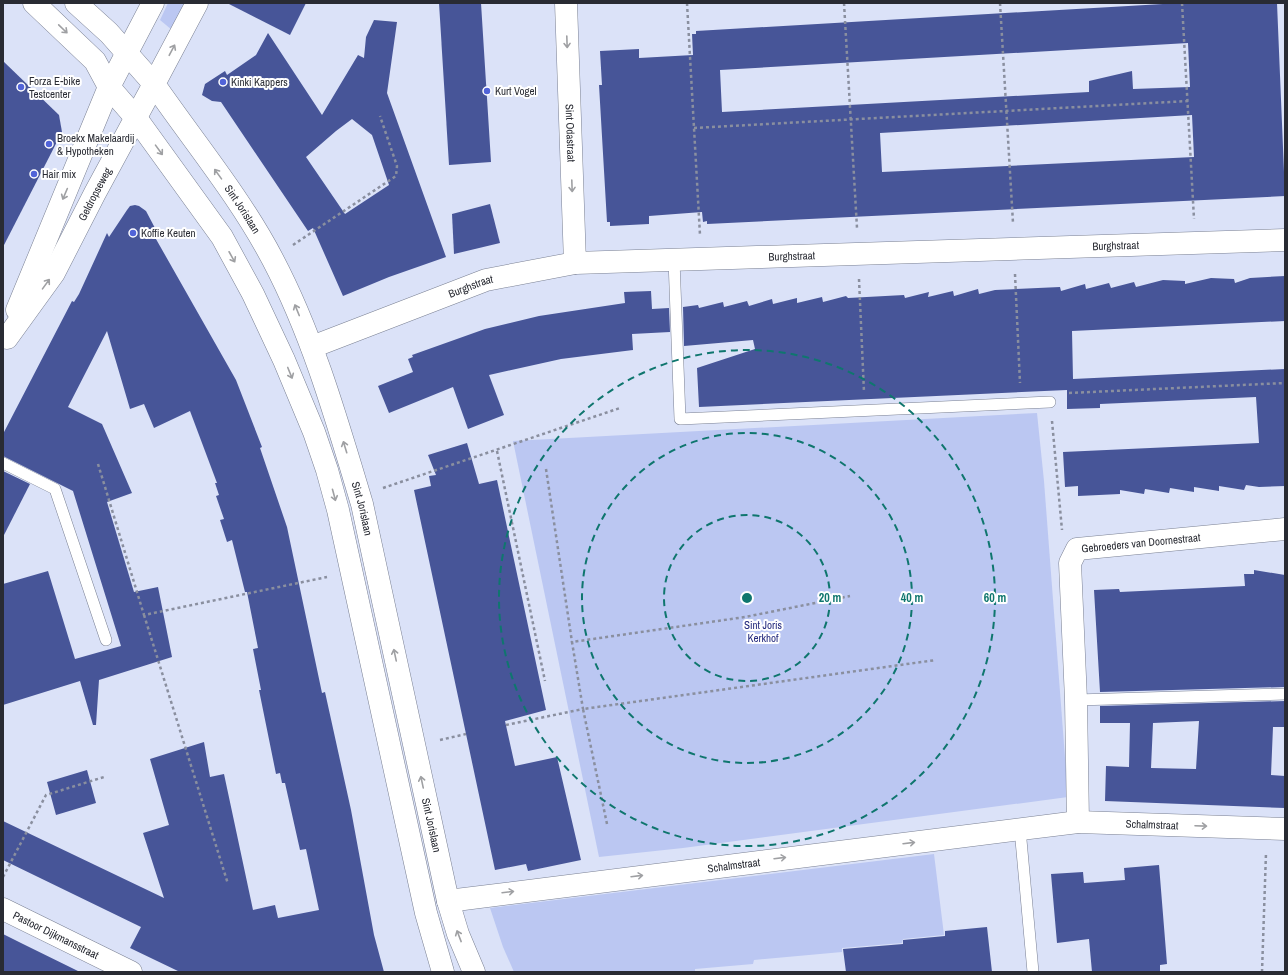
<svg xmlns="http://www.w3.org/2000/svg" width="1288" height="975" font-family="'Archivo Narrow',sans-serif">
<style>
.green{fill:#bbc7f2}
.building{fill:#475598;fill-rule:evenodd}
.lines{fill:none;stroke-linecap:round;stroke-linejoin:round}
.service-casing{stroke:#7a8093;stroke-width:12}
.minor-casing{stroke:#7a8093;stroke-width:23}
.tertiary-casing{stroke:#7a8093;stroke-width:23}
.secondary-casing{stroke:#7a8093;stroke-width:23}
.path{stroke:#8a8f9f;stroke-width:2.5;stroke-dasharray:3 3;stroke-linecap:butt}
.service{stroke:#fff;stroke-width:11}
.minor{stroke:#fff;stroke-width:22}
.tertiary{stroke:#fff;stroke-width:22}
.secondary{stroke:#fff;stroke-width:22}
.oneway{stroke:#9fa0a3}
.ring{fill:none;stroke:#0f766e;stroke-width:2;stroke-dasharray:7 5}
.poi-dot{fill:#5163d8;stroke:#fff;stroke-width:1.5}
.labels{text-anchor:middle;stroke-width:4;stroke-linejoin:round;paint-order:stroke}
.poi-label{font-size:11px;fill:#292b33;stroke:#fff;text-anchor:start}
.street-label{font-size:11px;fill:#292b33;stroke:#fff}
.park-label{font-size:11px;fill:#23297d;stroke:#fff}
.centre{fill:#0f766e;stroke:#fff;stroke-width:2}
.ring-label{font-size:12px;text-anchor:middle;font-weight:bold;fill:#0f766e;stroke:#fff;stroke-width:4;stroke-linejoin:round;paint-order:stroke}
</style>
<rect width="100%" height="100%" fill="#dbe2f8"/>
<g class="green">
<polygon points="168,3 189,3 172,30 160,20"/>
<polygon points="1037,413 1044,481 1068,797 683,848 599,857 513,441"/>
<polygon points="934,854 944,935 903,939 902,943 842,948 842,952 754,960 753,964 695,969 695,972 514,972 503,947 490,908"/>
</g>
<g class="building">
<polygon points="227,3 306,3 290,35"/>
<polygon points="439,3 481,3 491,162 449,165"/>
<path d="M1180,3H1277L1285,196L707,224V221L703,222L702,212L649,216V224L610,226V222H607L599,85H602L600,51L639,49V58L693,55L692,34H696V31ZM1188,43L1190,87L1133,89L1132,71L1089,81V92L722,112L720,70ZM1192,115L1194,157L882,172L880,133Z"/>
<path d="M374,20L397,22L387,93L446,257L389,277L343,296L313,228L308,231L221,102L212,101L202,95L205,84L225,71L227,75L256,55L268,33L322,115L358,55L364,58L366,37ZM352,119L372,135L389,185L345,214L306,157L336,131Z"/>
<polygon points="3,61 59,115 62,132 3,247"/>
<polygon points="490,204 500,243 454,254 452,214"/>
<polygon points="135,205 139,206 146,211 156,230 152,232 236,380 262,447 260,448 287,527 322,693 325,692 351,810 374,935 384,972 180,972 130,948 141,927 3,860 3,821 164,898 143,833 169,825 150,759 204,742 210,777 224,774 253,910 275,905 278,918 319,910 306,849 300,850 285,783 282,783 280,773 276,774 259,690 261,690 253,649 258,648 247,592 245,592 232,540 227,542 220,520 224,519 216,496 219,495 215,483 217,483 190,411 154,428 144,404 130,409 107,331 68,407 102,424 132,493 107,502 134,592 158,587 172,657 99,680 96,725 93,725 80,681 3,705 3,584 48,571 75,659 121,646 73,491 3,456 3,434 72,301 74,302 79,294 107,233 109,237 127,210 130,206"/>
<polygon points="1285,276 1285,321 1072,331 1073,379 1285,369 1285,486 1259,487 1246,485 1244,490 1219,486 1219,491 1194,487 1194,492 1170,488 1169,493 1145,489 1144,494 1120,490 1120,494 1078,496 1078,486 1065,487 1063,452 1259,443 1256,397 1100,404 1100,408 1067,409 1067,390 699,407 697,368 755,349 753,340 684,346 683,307 698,305 699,308 723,302 724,307 747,301 749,306 772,299 773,304 797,298 797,303 822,297 823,302 846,296 848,298 904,295 905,298 929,292 928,297 953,291 954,296 978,289 979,294 995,290 1060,287 1061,291 1085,284 1086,289 1109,283 1111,288 1134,282 1136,287 1163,280 1185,281 1185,284 1211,278 1234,279 1235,283 1250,278"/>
<polygon points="651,291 652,309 669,308 670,332 632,334 633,350 561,359 489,375 504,415 468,429 453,387 389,413 378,386 413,372 408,359 413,357 412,355 485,329 539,316 625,303 624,292"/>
<polygon points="467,443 479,484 497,480 546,710 505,721 515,766 557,757 581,860 528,871 526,864 495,870 414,490 431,486 429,476 436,475 428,455"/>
<polygon points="3,471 30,484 3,537"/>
<polygon points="1254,570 1285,575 1285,687 1100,692 1094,590 1119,589 1120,592 1245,586 1244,574 1254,574"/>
<path d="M1285,701V727H1273L1271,775L1285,776V808L1105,801L1106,766L1129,767L1130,723H1100V706ZM1199,721L1196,769L1151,768L1153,723Z"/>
<polygon points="87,770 96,803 56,815 47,782"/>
<polygon points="1159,865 1167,964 1160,965 1160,972 1092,972 1089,939 1057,943 1051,874 1083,872 1084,883 1125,880 1124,868"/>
<polygon points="987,927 992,972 846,972 843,949 903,944 903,940 945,936 945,931"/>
<polygon points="3,934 23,944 80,972 3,972"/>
</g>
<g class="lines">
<defs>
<g id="service">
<polyline points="674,260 680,419 1050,402"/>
<polyline points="3,463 55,489 106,640"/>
<polyline points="1076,700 1285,694"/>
<polyline points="1020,829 1033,972"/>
</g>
<g id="minor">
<path id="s1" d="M566,3L575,263"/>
<path id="s2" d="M312,347L486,280L575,263L1285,240"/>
<path id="s3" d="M1078,822L1076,700L1070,563L1077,549L1285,529"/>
<path id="s4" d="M448,901L1078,822L1285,829"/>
<path id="s5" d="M3,909L131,972"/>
</g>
<g id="tertiary">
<polyline points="17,310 109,87 95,61 34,3"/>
<path id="s6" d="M7,338L54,273L95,193L154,84L109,33L76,3"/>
</g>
<g id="secondary">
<polyline points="153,3 109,87 136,118 222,237 253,294 284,360 314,432 327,470 338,510 426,913 443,972"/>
<path id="s7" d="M197,3L154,84C194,142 240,197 273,260C313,336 337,421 362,504L448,901L458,934L474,972"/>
</g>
</defs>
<use href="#service" class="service-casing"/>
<use href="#minor" class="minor-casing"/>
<use href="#tertiary" class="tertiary-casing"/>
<use href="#secondary" class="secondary-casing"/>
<g class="path">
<polyline points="687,3 700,235"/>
<polyline points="844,3 857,228"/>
<polyline points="1000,3 1013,223"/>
<polyline points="1182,3 1194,219"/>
<polyline points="694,128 1188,101"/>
<polyline points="293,245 396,176 397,166 380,116"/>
<polyline points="1015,274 1020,383"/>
<polyline points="859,279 864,392"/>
<polyline points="1069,393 1285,383"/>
<polyline points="1052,421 1062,530"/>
<polyline points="497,451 545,681"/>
<polyline points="98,464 144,615 327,577"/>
<polyline points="546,469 572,642"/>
<polyline points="383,488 620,408"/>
<polyline points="144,615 228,884"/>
<polyline points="506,725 583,709 572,642 745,617 850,596"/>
<polyline points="440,740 466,734"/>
<polyline points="607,824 583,709 936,660"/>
<polyline points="3,877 46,795 104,777"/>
<polyline points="1262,972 1266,853"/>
</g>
<use href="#service" class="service"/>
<use href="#minor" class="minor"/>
<use href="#tertiary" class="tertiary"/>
<use href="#secondary" class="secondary"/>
</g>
<defs><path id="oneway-shaft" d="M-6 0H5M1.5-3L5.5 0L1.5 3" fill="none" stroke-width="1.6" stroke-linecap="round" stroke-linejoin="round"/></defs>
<g class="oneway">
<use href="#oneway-shaft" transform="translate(63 29) rotate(44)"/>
<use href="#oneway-shaft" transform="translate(567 42) rotate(88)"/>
<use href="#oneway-shaft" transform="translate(172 50) rotate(-62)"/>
<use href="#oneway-shaft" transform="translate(159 150) rotate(54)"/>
<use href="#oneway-shaft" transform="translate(218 174) rotate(-126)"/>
<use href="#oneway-shaft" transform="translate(572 186) rotate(88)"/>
<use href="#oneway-shaft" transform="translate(65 194) rotate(113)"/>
<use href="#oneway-shaft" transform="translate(232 257) rotate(61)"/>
<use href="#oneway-shaft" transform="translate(46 284) rotate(-54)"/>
<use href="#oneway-shaft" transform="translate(297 310) rotate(-112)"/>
<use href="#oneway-shaft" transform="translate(290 373) rotate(68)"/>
<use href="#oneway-shaft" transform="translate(345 447) rotate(-107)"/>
<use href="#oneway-shaft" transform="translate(334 495) rotate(75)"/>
<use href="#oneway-shaft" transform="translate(395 655) rotate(-102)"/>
<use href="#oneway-shaft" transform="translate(422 782) rotate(-102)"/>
<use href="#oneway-shaft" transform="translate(1201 826) rotate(2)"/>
<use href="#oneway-shaft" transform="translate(909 843) rotate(-7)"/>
<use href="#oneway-shaft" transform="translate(780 858) rotate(-7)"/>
<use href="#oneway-shaft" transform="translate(637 876) rotate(-7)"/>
<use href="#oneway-shaft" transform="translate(508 892) rotate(-7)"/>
<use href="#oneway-shaft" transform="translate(459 936) rotate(-111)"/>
</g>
<g class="ring">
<circle cx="747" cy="598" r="83"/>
<circle cx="747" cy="598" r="165"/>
<circle cx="747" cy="598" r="248"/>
</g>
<g class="poi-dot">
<circle cx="223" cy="82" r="4"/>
<circle cx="21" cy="87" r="4"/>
<circle cx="487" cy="91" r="4"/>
<circle cx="49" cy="144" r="4"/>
<circle cx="34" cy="174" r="4"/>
<circle cx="133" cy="233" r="4"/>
</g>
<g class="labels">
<g class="poi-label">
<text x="29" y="85">Forza E-bike<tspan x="29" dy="13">Testcenter</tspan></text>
<text x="231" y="86">Kinki Kappers</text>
<text x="495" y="95">Kurt Vogel</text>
<text x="57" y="142">Broekx Makelaardij<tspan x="57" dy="13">&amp; Hypotheken</tspan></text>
<text x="42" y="178">Hair mix</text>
<text x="141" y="237">Koffie Keuten</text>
</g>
<g class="street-label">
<text dy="4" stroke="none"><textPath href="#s1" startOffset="130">Sint Odastraat</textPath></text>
<text dy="4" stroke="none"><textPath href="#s6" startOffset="169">Geldropseweg</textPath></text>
<text dy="4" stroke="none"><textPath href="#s7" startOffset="245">Sint Jorislaan</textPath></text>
<text dy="4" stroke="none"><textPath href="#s2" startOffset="818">Burghstraat</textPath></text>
<text dy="4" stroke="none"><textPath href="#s2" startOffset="494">Burghstraat</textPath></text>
<text dy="4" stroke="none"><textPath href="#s2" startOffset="170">Burghstraat</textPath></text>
<text dy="4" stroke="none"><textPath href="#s7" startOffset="569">Sint Jorislaan</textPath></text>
<text dy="4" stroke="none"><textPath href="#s3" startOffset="339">Gebroeders van Doornestraat</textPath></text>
<text dy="4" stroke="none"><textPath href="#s4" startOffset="709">Schalmstraat</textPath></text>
<text dy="4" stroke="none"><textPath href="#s7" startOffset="893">Sint Jorislaan</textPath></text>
<text dy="4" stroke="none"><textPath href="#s4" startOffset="288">Schalmstraat</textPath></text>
<text dy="4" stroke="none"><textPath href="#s5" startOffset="59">Pastoor Dijkmansstraat</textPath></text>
</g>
<g class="park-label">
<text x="763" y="629">Sint Joris<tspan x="763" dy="13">Kerkhof</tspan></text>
</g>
</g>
<circle cx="747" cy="598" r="6" class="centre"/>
<g class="ring-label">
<text x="830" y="602">20 m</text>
<text x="912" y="602">40 m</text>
<text x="995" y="602">60 m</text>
</g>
<rect width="1288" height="975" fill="none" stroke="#292b33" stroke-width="8"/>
</svg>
